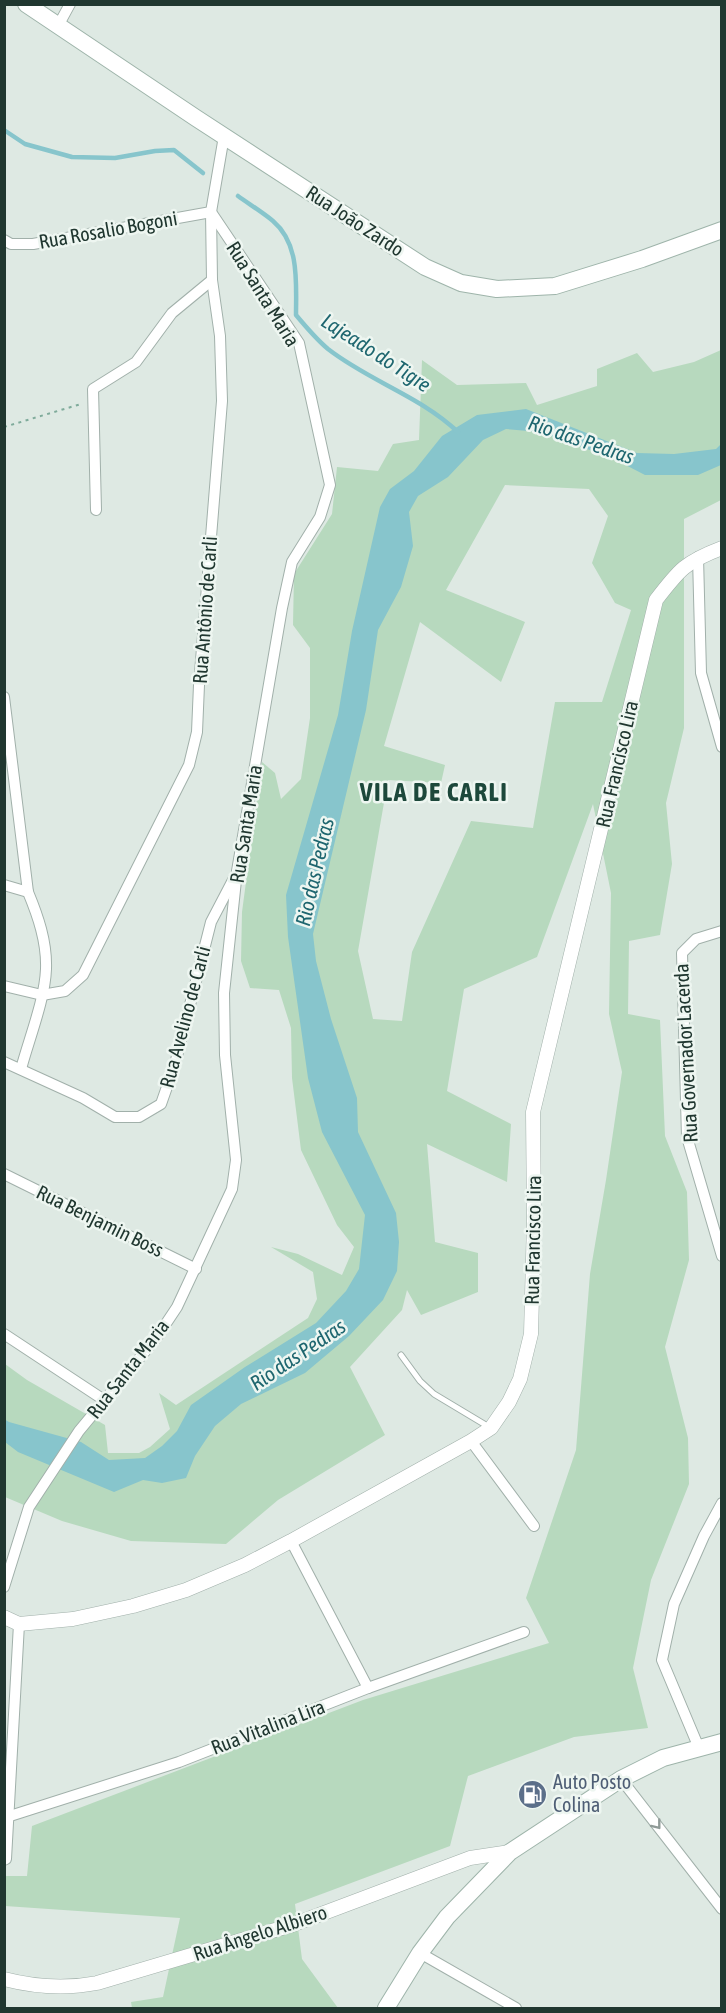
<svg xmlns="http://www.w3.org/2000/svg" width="726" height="2013" font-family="'Asap Condensed',sans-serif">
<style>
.green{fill:#b7d9be;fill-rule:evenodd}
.water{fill:#87c5cc}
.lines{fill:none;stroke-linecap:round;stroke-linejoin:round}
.stream{stroke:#87c5cc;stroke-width:4.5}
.service-casing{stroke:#a1b0aa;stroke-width:7}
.minor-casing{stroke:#a1b0aa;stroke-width:12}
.tertiary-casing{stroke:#a1b0aa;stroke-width:15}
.secondary-casing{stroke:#9eb4aa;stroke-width:18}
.path{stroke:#7fab9b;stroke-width:2;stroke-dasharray:3 4.5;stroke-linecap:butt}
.service{stroke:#fff;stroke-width:5}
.minor{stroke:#fff;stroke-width:10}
.tertiary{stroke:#fff;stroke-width:14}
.secondary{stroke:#fff;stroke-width:16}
.oneway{stroke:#909b98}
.labels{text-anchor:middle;stroke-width:5;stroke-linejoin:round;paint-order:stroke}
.street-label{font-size:20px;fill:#203730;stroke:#eef6f1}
.service-label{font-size:20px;fill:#4e5e75;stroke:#eef6f1;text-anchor:start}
.water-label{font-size:21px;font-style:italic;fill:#1e666f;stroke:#eef6f1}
.district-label{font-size:26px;font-weight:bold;letter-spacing:1.5px;fill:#1d483b;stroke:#eef6f1}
</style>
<rect width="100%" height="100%" fill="#dee9e3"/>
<path class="green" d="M721,350V500L684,519V728L666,803L672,864L660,935L629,941L628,1014L660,1020L665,1136L687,1192L689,1260L665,1347L688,1438L689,1484L651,1580L633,1668L648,1728L574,1737L468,1776L450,1846L295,1904L302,1959L338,2008H132L131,2002L163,1997L180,1918L5,1906L4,1876H27L32,1826L363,1700L549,1643L526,1598L576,1450L590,1274L606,1180L622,1072L609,1014L611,893L593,804L537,957L464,989L447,1091L511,1124L507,1182L427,1144L435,1242L478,1253V1292L421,1315L407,1290L402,1310L350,1367L385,1435L278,1500L226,1544L131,1541L62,1521L5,1497V1364L27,1380L105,1425L108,1453H139L150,1447L170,1429L159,1393L176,1405L308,1318L317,1299L313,1272L271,1247L298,1254L342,1275L354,1247L337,1225L301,1150L292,1078L291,1028L279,990L250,988L241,961L242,912L262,762L275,773L281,799L301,779L310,718V648L293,625L294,574L332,514L337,467L378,471L393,444L419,440L422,360L457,385L526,383L537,405L597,386V369L637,353L653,372L694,362ZM505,485L589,489L608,516L592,563L615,603L631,610L602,702H555L533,828L471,821L412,952L402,1021L373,1019L358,951L388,780L441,783L445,765L384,746L420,622L501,682L525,622L446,590Z"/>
<polygon class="water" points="526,409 637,453 674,454 716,449 721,444 721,465 698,475 645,475 612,458 540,432 506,429 483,440 448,477 418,496 409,512 413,546 401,587 378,630 366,710 313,934 316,961 331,1019 357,1098 358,1132 396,1213 399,1242 397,1271 383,1300 349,1336 305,1373 241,1404 215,1426 195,1456 186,1478 162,1483 143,1480 114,1492 18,1452 5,1442 4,1419 9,1422 81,1442 109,1460 145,1458 162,1446 177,1431 191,1405 245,1367 316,1323 346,1291 359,1269 365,1215 322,1132 308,1078 288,937 286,895 338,715 352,631 380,507 390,489 414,471 442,436 477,415"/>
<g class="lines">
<g class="stream">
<polyline points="4,130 25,144 72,157 115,158 155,151 174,150 203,173"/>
<path d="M238,196C249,204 262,212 273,221C300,244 296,283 296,315C306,327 316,339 328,349C369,381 420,396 458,432"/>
</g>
<defs>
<polyline id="service" points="401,1355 420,1381 434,1394 489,1427"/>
<g id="minor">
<polyline points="58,26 70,4"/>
<polyline points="4,240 11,244 33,244 211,212 299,343 330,485 320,517 292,562 282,608 237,871 224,993 225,1055 236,1160 232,1189 177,1307 157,1337 79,1431 29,1507 4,1587"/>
<polyline points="96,510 93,389 136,362 172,313 212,280"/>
<polyline points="698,557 701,673 722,747"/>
<path d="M4,697L28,892C38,916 47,942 46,969C45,999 29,1039 21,1069"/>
<polyline points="4,885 28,892"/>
<polyline points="722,931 696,939 682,953 687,1137 722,1256"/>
<polyline points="4,986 42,995 65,991 83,975 189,765 197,732 199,685 222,401 220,336 212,280 211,212 224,136"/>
<polyline points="4,1062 83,1098 115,1117 139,1117 161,1104 175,1064 211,922 234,878"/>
<polyline points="4,1174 196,1269"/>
<polyline points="4,1334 104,1400"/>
<polyline points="471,1441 534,1526"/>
<polyline points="291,1541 368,1688"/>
<polyline points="699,1748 662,1660 674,1604 704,1536 722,1503"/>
<polyline points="621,1779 722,1909"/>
<polyline points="10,1816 179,1762 368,1688 524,1632"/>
<polyline points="4,1860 6,1859 19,1624"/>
<polyline points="420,1953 516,2008"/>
</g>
<g id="tertiary">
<path d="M4,1617L19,1624L73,1619L133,1606L186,1590L245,1565L291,1541L471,1441L491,1428L509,1402L520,1379L531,1334L534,1222L533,1112L656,600C679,570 685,562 722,548"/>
<path d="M4,1979C35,1987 66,1989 97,1983L292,1925L470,1858L510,1852"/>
</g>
<g id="secondary">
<polyline points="26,4 196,118 425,267 461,283 497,289 555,286 642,259 722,230"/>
<polyline points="386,2008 420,1953 447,1917 510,1852 621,1779 663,1758 722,1742"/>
</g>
</defs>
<use href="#service" class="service-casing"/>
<use href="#minor" class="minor-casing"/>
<use href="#tertiary" class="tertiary-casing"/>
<use href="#secondary" class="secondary-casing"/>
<polyline class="path" points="4,427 81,404"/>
<use href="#service" class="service"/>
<use href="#minor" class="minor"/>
<use href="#tertiary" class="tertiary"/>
<use href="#secondary" class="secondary"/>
</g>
<defs><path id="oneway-chevron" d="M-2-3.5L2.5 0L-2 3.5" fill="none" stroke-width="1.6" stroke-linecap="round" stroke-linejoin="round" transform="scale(1.5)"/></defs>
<use class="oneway" href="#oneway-chevron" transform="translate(657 1825) rotate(52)"/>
<defs>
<symbol id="fuel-disc" viewBox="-11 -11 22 22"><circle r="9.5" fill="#5c6f8a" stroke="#eef6f1"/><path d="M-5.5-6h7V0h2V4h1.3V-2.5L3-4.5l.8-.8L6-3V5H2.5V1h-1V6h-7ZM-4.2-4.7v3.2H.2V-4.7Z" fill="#fff"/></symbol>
</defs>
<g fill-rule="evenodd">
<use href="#fuel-disc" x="516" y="1778" width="33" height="33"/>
</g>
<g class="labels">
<g class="street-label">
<text transform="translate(355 221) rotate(33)" y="7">Rua João Zardo</text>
<text transform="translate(108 230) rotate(-10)" y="7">Rua Rosalio Bogoni</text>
<text transform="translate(263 294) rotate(58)" y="7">Rua Santa Maria</text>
<text transform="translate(205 610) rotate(-86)" y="7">Rua Antônio de Carli</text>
<text transform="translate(617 764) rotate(-77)" y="7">Rua Francisco Lira</text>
<text transform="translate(246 824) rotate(-81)" y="7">Rua Santa Maria</text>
<text transform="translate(185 1017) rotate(-75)" y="7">Rua Avelino de Carli</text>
<text transform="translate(686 1053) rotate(-93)" y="7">Rua Governador Lacerda</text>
<text transform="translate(100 1221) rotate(26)" y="7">Rua Benjamin Boss</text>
<text transform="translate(533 1240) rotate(-89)" y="7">Rua Francisco Lira</text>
<text transform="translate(128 1369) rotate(-52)" y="7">Rua Santa Maria</text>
<text transform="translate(268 1727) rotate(-21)" y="7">Rua Vitalina Lira</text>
<text transform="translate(260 1933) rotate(-18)" y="7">Rua Ângelo Albiero</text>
</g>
<g class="service-label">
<text x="553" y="1789">Auto Posto<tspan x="553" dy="23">Colina</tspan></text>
</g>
<g class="water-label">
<text transform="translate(376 353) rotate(33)" y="7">Lajeado do Tigre</text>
<text transform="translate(581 440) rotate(19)" y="7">Rio das Pedras</text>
<text transform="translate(315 872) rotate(-77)" y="7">Rio das Pedras</text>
<text transform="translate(298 1355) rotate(-34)" y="7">Rio das Pedras</text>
</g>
<g class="district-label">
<text x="434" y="801">VILA DE CARLI</text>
</g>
</g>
<rect width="726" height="2013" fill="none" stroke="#203730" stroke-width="12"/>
</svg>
